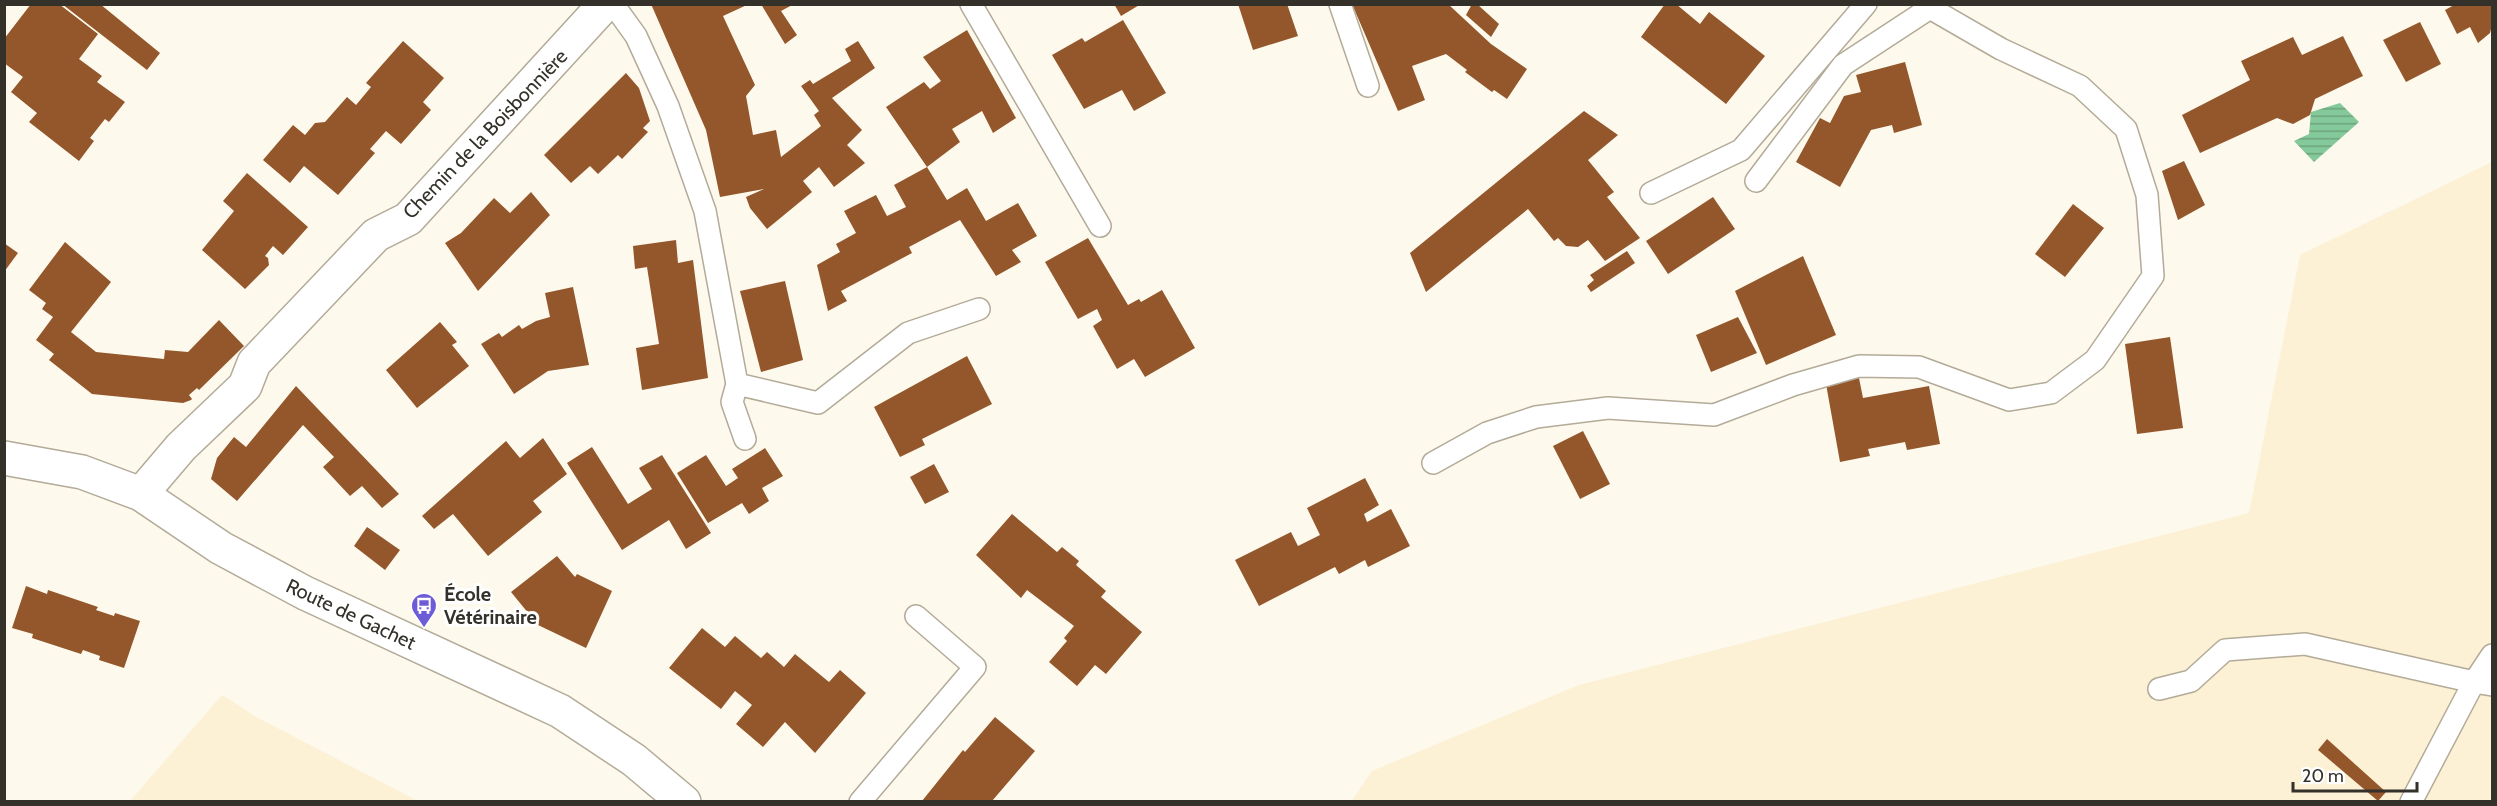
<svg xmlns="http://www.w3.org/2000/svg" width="2497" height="806" font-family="Cabin,sans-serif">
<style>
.built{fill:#fcf0d5}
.water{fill:url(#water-rules)}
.building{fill:#93572b}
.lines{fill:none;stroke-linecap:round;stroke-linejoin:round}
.service-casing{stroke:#b3ab98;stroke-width:24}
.minor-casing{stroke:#b3ab98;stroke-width:36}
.service{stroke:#fff;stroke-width:21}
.minor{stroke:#fff;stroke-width:33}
.labels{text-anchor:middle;stroke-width:6;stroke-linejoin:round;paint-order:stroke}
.street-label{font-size:20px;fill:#34312a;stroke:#fff}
.poi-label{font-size:20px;font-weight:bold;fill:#34312a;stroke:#fff;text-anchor:start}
</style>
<defs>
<pattern id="water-rules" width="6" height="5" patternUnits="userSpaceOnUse" patternTransform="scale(1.5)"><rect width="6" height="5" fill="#84c999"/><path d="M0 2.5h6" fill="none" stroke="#6da47d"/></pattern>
</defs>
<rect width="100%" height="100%" fill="#fef9ed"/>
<g class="built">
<polygon points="2492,162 2492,801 1351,802 1372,771 1579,685 2249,513 2300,255"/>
<polygon points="222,695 258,718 418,801 130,801"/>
</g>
<polygon class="water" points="2340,103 2359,122 2314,162 2294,141 2309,134 2311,112"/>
<g class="building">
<polygon points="31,4 59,4 98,34 79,59 102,76 97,82 125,102 109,122 105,119 90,138 94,141 79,161 29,122 37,113 11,92 23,77 4,63 4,39"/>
<polygon points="62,4 100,4 160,53 147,70"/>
<polygon points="651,4 749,4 723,16 755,85 746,96 753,135 776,130 781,157 821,126 814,115 819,111 801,86 810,80 813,84 851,61 845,49 858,41 875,68 832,98 862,130 847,145 865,163 834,187 819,167 803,181 812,192 767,229 750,208 746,197 764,189 720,197 706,130"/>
<polygon points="761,4 794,4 781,11 797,35 785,44"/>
<polygon points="1114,4 1141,4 1121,16"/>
<polygon points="1238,4 1287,4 1298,36 1253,50"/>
<polygon points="1352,4 1448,4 1491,44 1527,69 1507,99 1494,90 1492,92 1465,72 1467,70 1446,54 1412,66 1425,100 1398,111"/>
<polygon points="1472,4 1477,4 1499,24 1491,37 1466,15"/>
<polygon points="1665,4 1676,4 1700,24 1709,12 1765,56 1726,104 1641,37"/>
<polygon points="2456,4 2492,4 2492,25 2490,33 2478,43 2470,27 2457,34 2445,10"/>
<polygon points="1123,20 1166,93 1134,111 1122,90 1084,109 1052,55 1082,38 1085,42"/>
<polygon points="2420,22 2441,64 2406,82 2383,40"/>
<polygon points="967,30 1016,118 993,133 982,111 952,129 960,142 927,167 886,107 924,82 930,89 941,81 923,57"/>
<polygon points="2343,36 2363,76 2315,99 2310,115 2293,124 2277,118 2200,153 2182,115 2250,80 2241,61 2293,37 2302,55"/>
<polygon points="403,41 444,78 423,102 431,110 401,144 386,131 370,149 375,153 338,195 304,166 290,183 263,160 293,125 305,135 315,123 325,122 347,97 356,105 371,87 366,83"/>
<polygon points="1905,62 1922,125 1894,133 1892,125 1871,130 1840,187 1796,162 1820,118 1830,123 1844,96 1861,92 1856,75"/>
<polygon points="626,73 639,88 650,121 643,128 648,132 622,159 618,155 598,174 590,166 571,183 544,155"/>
<polygon points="1584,111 1618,135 1588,160 1614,192 1607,197 1640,238 1605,261 1588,240 1578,247 1566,246 1558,238 1554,241 1528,209 1426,292 1410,253"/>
<polygon points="2184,161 2205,205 2178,220 2162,171"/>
<polygon points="927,167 947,200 967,188 986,221 1018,203 1037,236 1012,250 1021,262 996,276 960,220 909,247 912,253 841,291 847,301 828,311 817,265 840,252 836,244 856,233 844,211 876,195 887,216 906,207 894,185"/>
<polygon points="247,173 308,227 283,255 273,246 265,256 268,258 269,265 245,289 202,250 234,211 223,201"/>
<polygon points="531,192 550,215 478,291 445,243 461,233 494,198 510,213"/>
<polygon points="1713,197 1735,229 1668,274 1646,241"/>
<polygon points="2073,204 2104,228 2065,277 2035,254"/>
<polygon points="1088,238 1128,305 1139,299 1141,302 1162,290 1195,348 1145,377 1134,359 1117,369 1093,326 1102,320 1097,309 1078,319 1045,262"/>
<polygon points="676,240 678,263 693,260 708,378 642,390 636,348 659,344 647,267 635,269 633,246"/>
<polygon points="65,242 111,282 71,332 96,352 164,359 165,350 188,352 219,320 244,346 199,390 197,388 189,395 192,399 191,400 183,403 92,394 49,360 54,354 36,340 53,317 42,309 46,303 29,290"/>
<polygon points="4,243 18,253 4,272"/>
<polygon points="1627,251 1635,263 1591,292 1587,286 1594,280 1590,275"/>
<polygon points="1803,256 1836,335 1766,365 1735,291"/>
<polygon points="785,281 803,360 761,372 740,291"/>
<polygon points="573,287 589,365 548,371 514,394 481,344 499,333 502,337 519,325 522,329 536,321 550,317 545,293"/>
<polygon points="1738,317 1757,353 1711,372 1696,335"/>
<polygon points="440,322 457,342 452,345 469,366 417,408 386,370"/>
<polygon points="2170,337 2183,428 2137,434 2125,344"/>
<polygon points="967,356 992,404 922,439 925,445 900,457 874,407"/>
<polygon points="1859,378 1863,398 1929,386 1940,444 1907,450 1905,442 1868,449 1870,456 1840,462 1826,384"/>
<polygon points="296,386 317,408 399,494 382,508 362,486 350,496 323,467 334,457 303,425 237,501 211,479 217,458 234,437 246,447"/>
<polygon points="1583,431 1610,484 1580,499 1553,446"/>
<polygon points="543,438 567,474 533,501 542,512 488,556 453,514 434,529 422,516 506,441 520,458"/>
<polygon points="592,447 628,504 652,489 639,468 662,455 711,533 686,549 669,520 622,550 567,463"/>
<polygon points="765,448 783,476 762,488 769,501 749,514 742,503 708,523 677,473 706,455 726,486 738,478 732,469"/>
<polygon points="934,464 949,492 925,504 910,477"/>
<polygon points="1365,478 1379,505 1364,514 1367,522 1391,509 1410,546 1368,567 1365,560 1339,574 1335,567 1259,606 1235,560 1291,532 1298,546 1320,535 1307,508"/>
<polygon points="1012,514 1057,552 1062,547 1079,561 1076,565 1106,591 1101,597 1142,632 1106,674 1095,665 1077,686 1049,662 1067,641 1064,638 1074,626 1027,590 1021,598 976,555"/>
<polygon points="367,527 400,550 385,570 354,546"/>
<polygon points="557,556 575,577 577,574 612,591 586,648 538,625 511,592"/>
<polygon points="26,586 47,594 48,590 98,607 96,610 114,616 115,613 140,621 124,668 99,660 100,656 83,650 81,654 32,638 33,634 12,628"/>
<polygon points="702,628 725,647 735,636 761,658 767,652 784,667 795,654 829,682 840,670 866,693 815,753 785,722 763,747 736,724 752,705 735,691 721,709 669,668"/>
<polygon points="995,717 1035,751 992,801 922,801 963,750 965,752"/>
<polygon points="2327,739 2386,792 2378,801 2318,750"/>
</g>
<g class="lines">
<defs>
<g id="service">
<polyline points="613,4 636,36 668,106 705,211 737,384 818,403 908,333 979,309"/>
<polyline points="971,4 1100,226"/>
<polyline points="1340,4 1368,86"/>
<polyline points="1756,181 1843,65 1930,8"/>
<polyline points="1651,193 1741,150 1866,4"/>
<polyline points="737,384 732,402 745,439"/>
<polyline points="1433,463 1487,433 1536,417 1608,408 1714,415 1793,385 1859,366 1919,367 2009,400 2051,393 2095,360 2153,276 2147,195 2126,129 2080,86 2001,49 1923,4"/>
<polyline points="2492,655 2474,682 2492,685"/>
<polyline points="2159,689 2191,681 2225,650 2305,644 2474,682 2411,802"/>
<polyline points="860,802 975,667 916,616"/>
</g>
<g id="minor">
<polyline points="4,458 82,472 141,494 221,548 305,593 560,711 634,760 684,802"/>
<polyline points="141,494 181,447 245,386 254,363 376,235 408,219 605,4"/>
</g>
</defs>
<use href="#service" class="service-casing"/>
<use href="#minor" class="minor-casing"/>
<use href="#service" class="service"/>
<use href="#minor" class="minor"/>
</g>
<defs>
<symbol id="bus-pin" viewBox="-11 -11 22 30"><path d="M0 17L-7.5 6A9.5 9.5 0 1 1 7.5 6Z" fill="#6c5cd6" stroke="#fff"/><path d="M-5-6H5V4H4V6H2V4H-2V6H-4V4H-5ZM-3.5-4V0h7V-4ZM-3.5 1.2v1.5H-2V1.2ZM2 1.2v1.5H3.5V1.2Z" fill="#fff"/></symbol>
</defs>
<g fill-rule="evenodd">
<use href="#bus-pin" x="409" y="591" width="30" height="40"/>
</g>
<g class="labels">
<g class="street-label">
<text transform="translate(485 134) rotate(-46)" y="7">Chemin de la Boisbonnière</text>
<text transform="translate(351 614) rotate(25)" y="7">Route de Gachet</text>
</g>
<g class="poi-label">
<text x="444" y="601">École<tspan x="444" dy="23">Vétérinaire</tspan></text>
</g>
</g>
<rect width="2497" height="806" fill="none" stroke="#34312a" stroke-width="12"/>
<path d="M2293 782v9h124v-9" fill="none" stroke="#34312a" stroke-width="3"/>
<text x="2302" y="782" font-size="18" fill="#34312a" stroke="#ffffff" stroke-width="4.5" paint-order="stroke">20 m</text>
</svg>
